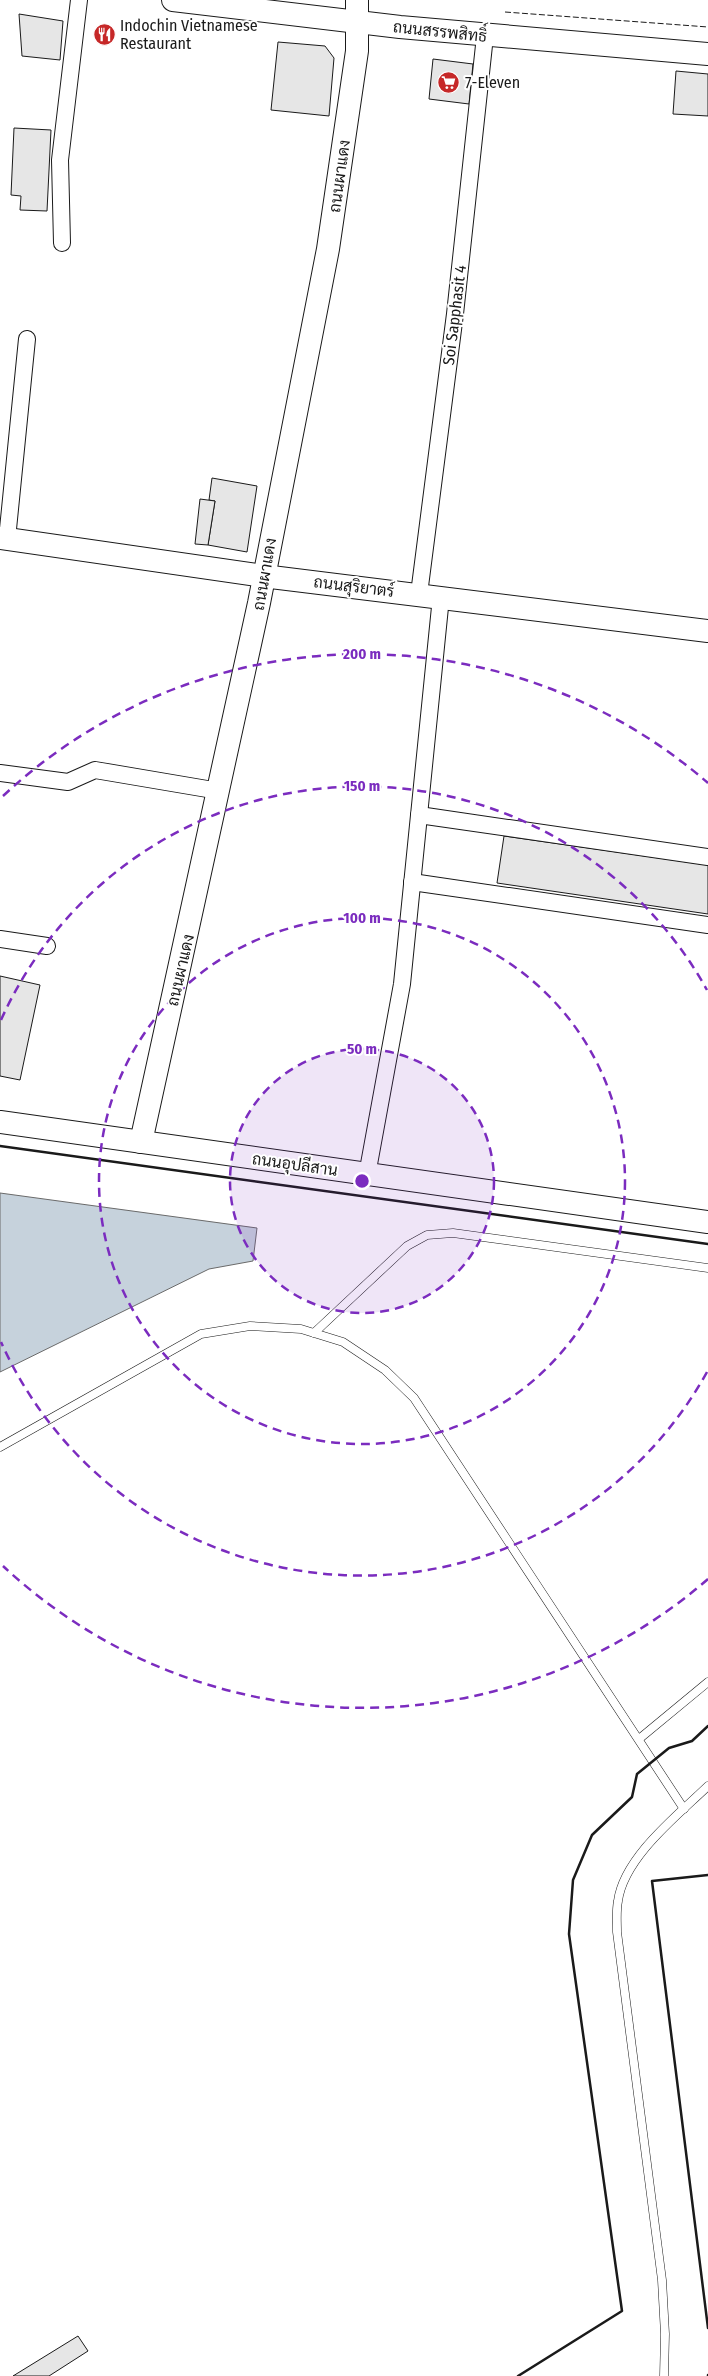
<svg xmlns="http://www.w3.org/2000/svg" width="708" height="2376" font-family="'Fira Sans Condensed',Sarabun,sans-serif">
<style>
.water{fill:#c6d2dc;stroke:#6a6a6a}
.building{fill:#e6e6e6;stroke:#1a1a1a}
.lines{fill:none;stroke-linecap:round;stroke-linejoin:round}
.lane-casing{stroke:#1a1a1a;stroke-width:9}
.street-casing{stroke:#1a1a1a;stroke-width:18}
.secondary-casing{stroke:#1a1a1a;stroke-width:24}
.lane{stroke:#fff;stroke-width:8}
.street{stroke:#fff;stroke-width:16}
.secondary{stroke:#fff;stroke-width:22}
.fence{stroke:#1a1a1a;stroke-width:1;stroke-dasharray:6 2.5;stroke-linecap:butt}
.wall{stroke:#1a1a1a;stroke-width:2.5}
.ring{fill:none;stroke:#7b2cbf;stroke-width:2.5;stroke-dasharray:9 6}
.labels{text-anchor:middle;stroke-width:4;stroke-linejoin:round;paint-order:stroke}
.poi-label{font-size:16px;fill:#1a1a1a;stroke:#fff;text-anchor:start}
.street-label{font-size:16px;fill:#1a1a1a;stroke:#fff}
.centre{fill:#7b2cbf;stroke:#fff;stroke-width:2.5}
.ring-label{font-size:15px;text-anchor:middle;font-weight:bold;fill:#7b2cbf;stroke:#fff;stroke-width:4;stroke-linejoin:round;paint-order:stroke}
</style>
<rect width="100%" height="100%" fill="#fff"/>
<polygon class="water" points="0,1193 257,1228 253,1261 209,1269 0,1372"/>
<g class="building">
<polygon points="19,14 63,21 60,60 22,56"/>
<polygon points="278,42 325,46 334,58 329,116 271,110"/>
<polygon points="433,59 473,64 469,104 429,99"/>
<polygon points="676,71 708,74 708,116 673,114"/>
<polygon points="14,128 51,130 47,211 20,210 21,196 11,195"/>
<polygon points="212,478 257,486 247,552 208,545 215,501 209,500"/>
<polygon points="200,499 215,501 208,545 195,544"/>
<polygon points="504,836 708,865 708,914 497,883"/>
<polygon points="0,976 40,985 20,1080 0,1076"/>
<polygon points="78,2336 88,2351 49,2376 13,2376"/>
</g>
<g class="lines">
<defs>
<g id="lane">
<polyline points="314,1333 407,1246 427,1235 453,1233 708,1268"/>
<polyline points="0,1447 201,1334 250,1326 301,1329 343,1342 385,1370 414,1398 684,1809"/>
<polyline points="639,1739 708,1682"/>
<path d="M664,2376L665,2334L662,2280L617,1932C617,1922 616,1911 618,1901C624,1857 678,1815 708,1786"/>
</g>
<g id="street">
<polyline points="62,243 60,160 79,0"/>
<polyline points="7,539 27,339"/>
<polyline points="419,594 455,314 485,36"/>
<polyline points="0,773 68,782 95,770 219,791"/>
<polyline points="419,815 708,857"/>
<polyline points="412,882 708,925"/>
<polyline points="0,939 47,946"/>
<polyline points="367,1175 402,984 441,597"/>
</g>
<g id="secondary">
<polyline points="173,0 400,27 708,54"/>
<polyline points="0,538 263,576 708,631"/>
<polyline points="0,1122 708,1222"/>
<polyline points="141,1142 259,603 328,249 357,51 357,0"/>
</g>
</defs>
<use href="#lane" class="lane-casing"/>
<use href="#street" class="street-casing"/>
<use href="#secondary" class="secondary-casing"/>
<use href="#lane" class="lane"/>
<use href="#street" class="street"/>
<use href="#secondary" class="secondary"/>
<polyline class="fence" points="505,12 708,27"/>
<g class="wall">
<polyline points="0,1146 708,1244"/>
<polyline points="708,1875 652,1881 708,2328"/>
<polyline points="518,2376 622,2311 569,1934 573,1880 592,1835 632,1797 637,1774 669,1748 692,1741 708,1726"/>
<polyline points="708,2376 708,2375"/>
</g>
</g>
<circle cx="362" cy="1181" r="132" fill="#7b2cbf" fill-opacity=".12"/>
<g class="ring">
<circle cx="362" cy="1181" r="132"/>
<circle cx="362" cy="1181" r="263"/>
<path d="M707 1372A395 395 0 0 1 1 1342M1 1020A395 395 0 0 1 707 990"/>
<path d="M708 1579A527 527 0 0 1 3 1566M3 796A527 527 0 0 1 708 783"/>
</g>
<defs>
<symbol id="restaurant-disc" viewBox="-11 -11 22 22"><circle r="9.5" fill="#c62828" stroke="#fff"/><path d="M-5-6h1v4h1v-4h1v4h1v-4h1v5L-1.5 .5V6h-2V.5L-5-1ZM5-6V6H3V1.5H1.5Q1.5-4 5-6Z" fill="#fff"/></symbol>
<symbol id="supermarket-disc" viewBox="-11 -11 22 22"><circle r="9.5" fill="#c62828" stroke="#fff"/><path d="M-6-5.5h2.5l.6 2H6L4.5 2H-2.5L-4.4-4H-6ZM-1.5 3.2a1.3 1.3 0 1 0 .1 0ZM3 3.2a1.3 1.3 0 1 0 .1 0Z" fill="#fff"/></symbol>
</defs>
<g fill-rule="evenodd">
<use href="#restaurant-disc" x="92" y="22" width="25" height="25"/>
<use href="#supermarket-disc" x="436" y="70" width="25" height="25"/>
</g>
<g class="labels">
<g class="poi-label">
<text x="120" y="31">Indochin Vietnamese<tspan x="120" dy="18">Restaurant</tspan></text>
<text x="465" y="88">7-Eleven</text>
</g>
<g class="street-label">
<text transform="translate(440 31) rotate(6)" y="6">ถนนสรรพสิทธิ์</text>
<text transform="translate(339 176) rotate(-82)" y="6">ถนนผาแดง</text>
<text transform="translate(454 315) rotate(-83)" y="6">Soi Sapphasit 4</text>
<text transform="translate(264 574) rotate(-80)" y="6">ถนนผาแดง</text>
<text transform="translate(354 586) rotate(7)" y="6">ถนนสุริยาตร์</text>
<text transform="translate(180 970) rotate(-77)" y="6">ถนนผาแดง</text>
<text transform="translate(295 1164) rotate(8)" y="6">ถนนอุปลีสาน</text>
</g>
</g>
<circle cx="362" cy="1181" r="8" class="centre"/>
<g class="ring-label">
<text x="362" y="659">200 m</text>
<text x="362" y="791">150 m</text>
<text x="362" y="923">100 m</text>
<text x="362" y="1054">50 m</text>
</g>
</svg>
